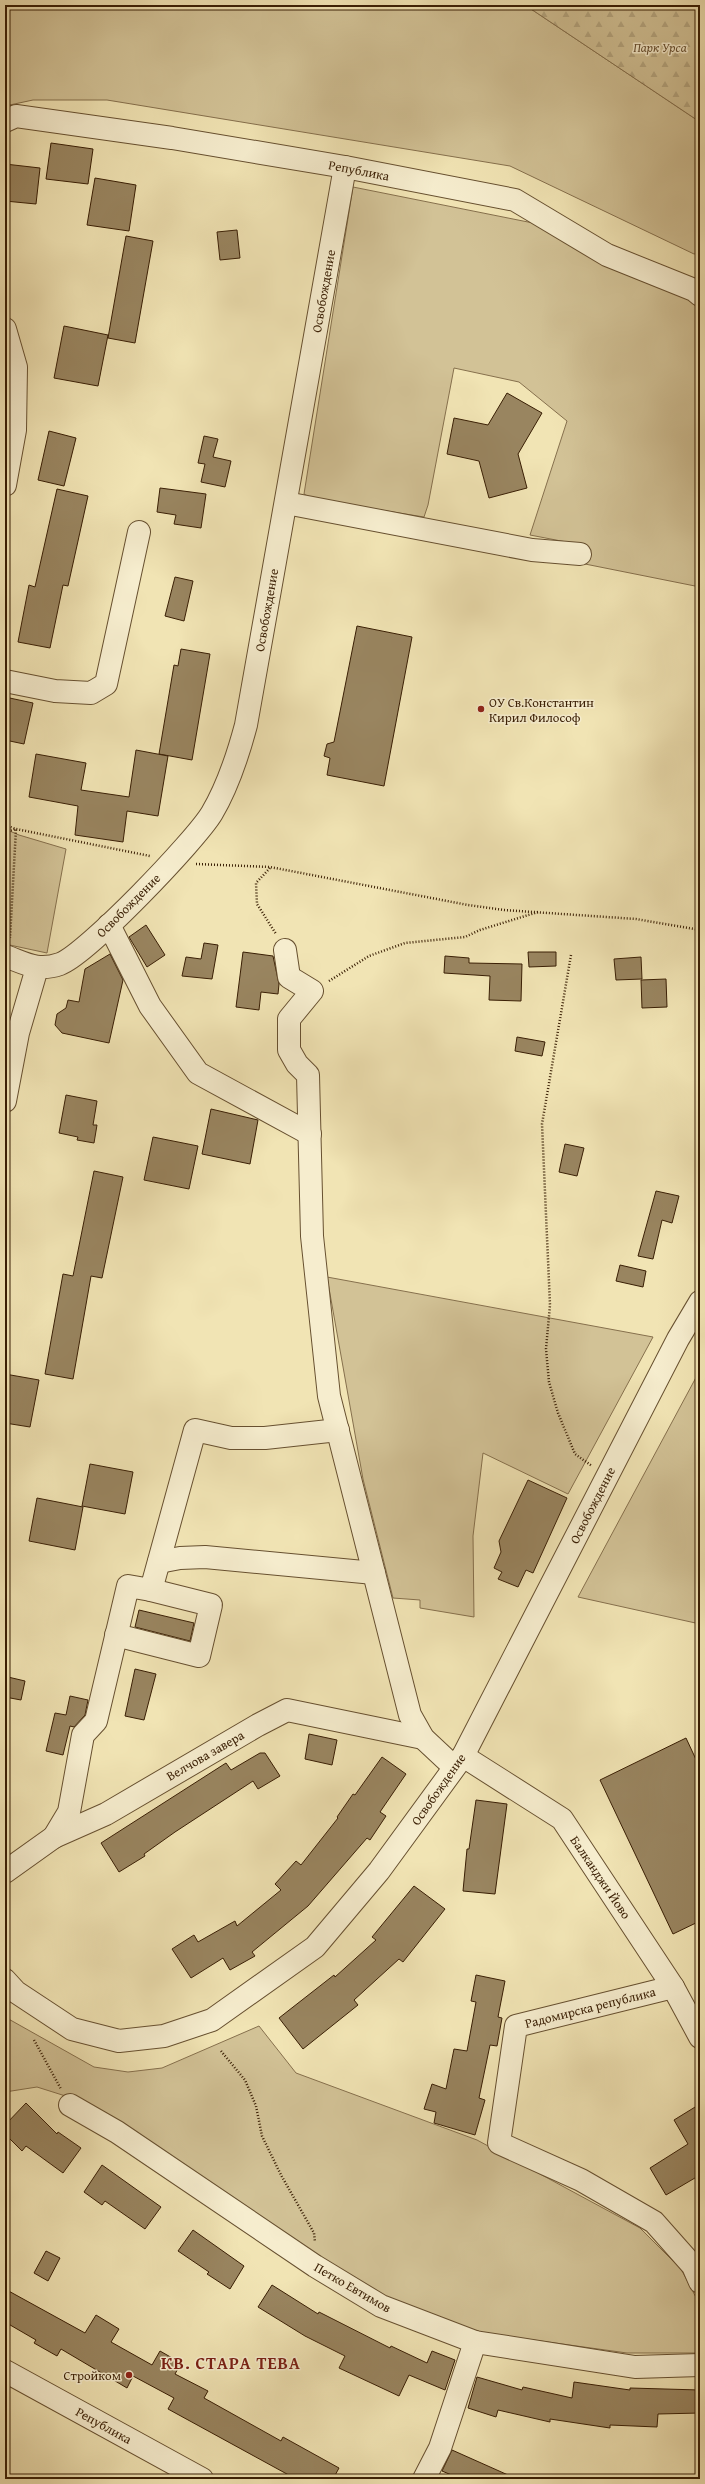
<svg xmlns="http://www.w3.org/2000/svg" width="705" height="2484" font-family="'Gentium Book Plus',serif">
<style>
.green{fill:#d2c296;stroke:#86704d}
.forest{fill:url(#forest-firs);stroke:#86704d}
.building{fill:#998560;stroke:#391e04}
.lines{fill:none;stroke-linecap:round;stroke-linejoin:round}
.minor-casing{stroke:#675030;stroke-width:24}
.path{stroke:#391e04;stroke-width:2.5;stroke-dasharray:1 2;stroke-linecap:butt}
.minor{stroke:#f6edce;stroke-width:22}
.poi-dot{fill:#8f2418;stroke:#f6edce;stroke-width:1.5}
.labels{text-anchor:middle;stroke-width:3;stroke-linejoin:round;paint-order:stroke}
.park-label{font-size:13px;font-style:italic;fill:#674f30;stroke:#f6edce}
.street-label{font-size:13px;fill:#391e04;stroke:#f6edce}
.poi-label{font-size:13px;fill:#391e04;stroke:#f6edce;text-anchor:start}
.district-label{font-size:17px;font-weight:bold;letter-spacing:1px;fill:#7a1f14;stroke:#f6edce}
</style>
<defs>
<pattern id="forest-firs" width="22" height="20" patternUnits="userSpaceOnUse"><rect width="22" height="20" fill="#d2c296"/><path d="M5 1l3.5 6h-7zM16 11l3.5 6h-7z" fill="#b5a680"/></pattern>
</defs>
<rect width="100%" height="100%" fill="#f1e4b4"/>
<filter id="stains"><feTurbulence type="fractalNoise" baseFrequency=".005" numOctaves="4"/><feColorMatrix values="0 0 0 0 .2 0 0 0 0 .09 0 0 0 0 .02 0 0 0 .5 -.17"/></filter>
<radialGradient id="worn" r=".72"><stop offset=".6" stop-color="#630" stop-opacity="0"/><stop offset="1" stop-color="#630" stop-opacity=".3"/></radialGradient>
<g class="green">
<polygon points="5,5 525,5 700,122 700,253 694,254 510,166 107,100 33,100 5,106"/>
<polygon points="353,187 543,225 681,294 700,309 700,587 585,564 587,546 530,535 567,421 519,382 454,368 428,505 424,517 313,499 304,494"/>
<polygon points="5,829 19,835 66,849 47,953 5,944"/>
<polygon points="327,1277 653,1337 568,1494 483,1453 473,1536 474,1617 420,1608 420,1600 393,1598 363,1479"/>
<polygon points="700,1370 700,1624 578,1597"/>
<polygon points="5,2017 94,2067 128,2072 162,2068 259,2026 296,2073 477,2140 640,2228 681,2269 700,2305 700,2353 627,2353 483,2333 382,2299 75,2099 37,2087 5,2092"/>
</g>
<polygon class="forest" points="525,5 700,5 700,122"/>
<g class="building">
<polygon points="51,143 93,149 88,184 46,179"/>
<polygon points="5,164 40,168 36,204 5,201"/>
<polygon points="95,178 136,185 129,231 87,225"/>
<polygon points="237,230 240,258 220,260 217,232"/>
<polygon points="126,236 153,241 135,343 108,338"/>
<polygon points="64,326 108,335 98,386 54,378"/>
<polygon points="507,393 542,413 518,454 527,488 489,498 479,461 447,454 454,418 488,425"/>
<polygon points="49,431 76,438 64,486 38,480"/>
<polygon points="204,436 218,439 213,457 231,461 225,487 201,482 205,464 198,463"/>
<polygon points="160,488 206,494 201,528 174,524 176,515 157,512"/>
<polygon points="57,489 88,496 68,586 63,585 50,648 18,642 29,585 35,587"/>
<polygon points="175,577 193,581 184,621 165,616"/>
<polygon points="357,626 412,637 384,786 327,775 330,758 324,756 327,744 334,742"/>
<polygon points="181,649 210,654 192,760 159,754 174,665 178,666"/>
<polygon points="5,697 33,703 24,744 5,740"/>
<polygon points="136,750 168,756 158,816 127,811 123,842 75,835 78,806 29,797 36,754 86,763 81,790 129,797"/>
<polygon points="146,925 165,955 147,967 129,937"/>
<polygon points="204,943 218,945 212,979 182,976 186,957 201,959"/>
<polygon points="243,952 273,956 279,984 278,994 261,992 259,1010 236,1007"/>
<polygon points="528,952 556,952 556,966 529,967"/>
<polygon points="110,954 123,980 109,1043 62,1033 55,1025 57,1014 66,1008 68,1000 79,1002 85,969"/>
<polygon points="445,956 469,958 469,963 522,964 521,1001 489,1000 490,976 444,973"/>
<polygon points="641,957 642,979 616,980 614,959"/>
<polygon points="666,979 667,1007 642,1008 641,980"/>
<polygon points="517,1037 545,1042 542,1056 515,1051"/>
<polygon points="66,1095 97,1101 93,1125 97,1125 94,1143 77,1140 78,1137 59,1133"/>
<polygon points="211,1109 258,1120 250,1164 202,1154"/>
<polygon points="153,1137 198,1146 189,1189 144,1180"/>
<polygon points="565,1144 584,1148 577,1176 559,1172"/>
<polygon points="94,1171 123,1177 102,1278 91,1276 73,1379 45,1374 63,1274 73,1276"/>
<polygon points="656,1191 679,1196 672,1223 662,1220 653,1259 638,1256"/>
<polygon points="620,1265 646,1271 643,1287 616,1281"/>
<polygon points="5,1374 39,1380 30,1427 5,1423"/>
<polygon points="90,1464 133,1472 125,1514 82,1506"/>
<polygon points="528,1480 567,1498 533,1573 526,1570 518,1587 498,1579 502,1572 494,1568 501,1552 499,1541"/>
<polygon points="37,1498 83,1507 75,1550 29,1541"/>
<polygon points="139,1610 194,1623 190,1641 135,1627"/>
<polygon points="135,1669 156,1674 144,1720 125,1716"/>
<polygon points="8,1677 25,1681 21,1700 5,1697"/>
<polygon points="70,1696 88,1700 85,1715 74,1727 70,1726 63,1755 46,1751 55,1713 66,1715"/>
<polygon points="309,1734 337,1740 332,1765 305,1759"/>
<polygon points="686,1738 700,1768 700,1921 673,1934 600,1780"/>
<polygon points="260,1753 265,1753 280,1776 258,1789 253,1781 175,1832 144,1854 145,1856 119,1872 101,1843 226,1763 231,1770"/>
<polygon points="382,1757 406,1774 380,1812 386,1816 370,1840 367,1838 308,1906 252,1952 255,1956 230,1970 223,1958 191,1978 172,1949 194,1935 198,1942 235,1921 237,1926 281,1890 275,1884 296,1861 301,1865 338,1818 337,1817 353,1794 355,1795"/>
<polygon points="476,1800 507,1804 495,1894 463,1891 467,1849 469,1849"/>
<polygon points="414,1886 445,1909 403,1962 399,1959 354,2000 358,2005 303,2049 279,2018 334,1975 335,1977 376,1940 372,1937"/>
<polygon points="476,1975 505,1981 498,2017 502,2018 497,2046 490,2045 479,2098 485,2100 475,2135 434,2123 436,2112 424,2109 432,2084 446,2089 454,2049 467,2051 476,2002 471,2001"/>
<polygon points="26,2103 57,2134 58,2132 81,2148 63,2173 26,2146 22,2151 5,2134 5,2125"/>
<polygon points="700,2104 700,2175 666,2195 650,2168 688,2144 674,2120"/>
<polygon points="102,2165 161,2207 145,2229 105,2201 102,2205 84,2192"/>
<polygon points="193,2230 244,2266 230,2289 207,2274 209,2272 178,2251"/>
<polygon points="46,2251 60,2258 48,2281 34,2273"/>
<polygon points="272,2285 318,2314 319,2312 390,2348 391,2346 427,2363 432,2351 455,2360 445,2390 409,2375 399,2396 339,2368 345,2356 305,2336 258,2307"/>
<polygon points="5,2289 85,2333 96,2315 119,2329 111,2342 152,2365 160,2351 181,2363 175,2374 208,2391 204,2398 281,2441 283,2437 339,2468 333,2479 296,2479 168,2409 174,2398 133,2376 127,2388 61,2349 57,2356 34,2343 36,2340 5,2322"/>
<polygon points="477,2377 522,2390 523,2387 572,2398 574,2382 630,2390 630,2388 700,2390 700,2413 658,2414 657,2427 610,2425 610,2428 550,2419 550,2422 498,2410 496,2417 468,2408"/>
<polygon points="452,2450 517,2479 461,2479 442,2471"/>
</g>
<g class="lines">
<defs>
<g id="minor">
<polyline points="5,121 16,116 172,138 345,167 515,200 607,255 694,290 700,295"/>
<polyline points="5,329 16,367 15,430 5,485"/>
<polyline points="286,503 532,550 580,554"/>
<polyline points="5,681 55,691 91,693 106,684 139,532"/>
<polyline points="109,925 150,1006 198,1073 310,1134"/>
<polyline points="285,950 289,977 312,991 289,1019 289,1050 297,1064 308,1075 312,1236 329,1396 410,1715 423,1738 454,1767"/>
<path d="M5,956C25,963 37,972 60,964C87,954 196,840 212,813C228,786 238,755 246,725L345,167"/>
<polyline points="5,1101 18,1033 37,968"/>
<polyline points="159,1562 180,1558 205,1557 374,1573"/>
<polyline points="116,1635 199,1656 211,1605 151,1590"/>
<polyline points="463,1756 562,1819 673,1987 700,2037"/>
<polyline points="54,1837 69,1812 83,1735 96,1721 128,1586 151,1590 195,1430 231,1438 265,1438 338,1430"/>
<polyline points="5,1872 54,1837 106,1814 258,1725 287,1710 423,1738"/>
<polyline points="5,1980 16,1992 72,2029 119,2041 164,2036 212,2020 315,1947 379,1871 463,1756 678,1339 700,1302"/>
<polyline points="673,1987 516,2026 499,2143 581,2180 654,2222 693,2266 700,2282"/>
<polyline points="70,2105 117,2132 315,2266 381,2306 475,2342 635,2367 700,2365"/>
<polyline points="5,2371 202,2479"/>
<polyline points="424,2479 440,2448 475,2342"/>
</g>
</defs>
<use href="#minor" class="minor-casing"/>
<g class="path">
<polyline points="5,825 16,829 150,856"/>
<polyline points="5,832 16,829 10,938"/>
<polyline points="196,864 270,867 468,905 504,910 636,919 700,930"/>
<polyline points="270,868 256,883 257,904 276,934"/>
<polyline points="571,955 542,1124 550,1305 546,1349 549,1382 558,1413 575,1454 592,1466"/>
<polyline points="329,981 369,956 405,943 465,937 480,930 538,912"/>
<polyline points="34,2040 61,2089"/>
<polyline points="221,2051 245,2080 256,2106 262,2136 281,2175 314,2233 315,2242"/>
</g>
<use href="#minor" class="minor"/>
</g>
<g class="poi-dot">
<circle cx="481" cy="709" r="4"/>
<circle cx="129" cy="2375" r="4"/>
</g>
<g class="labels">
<g class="park-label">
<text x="660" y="52">Парк Урса</text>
</g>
<g class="street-label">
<text transform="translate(359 170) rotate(11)" y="5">Република</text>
<text transform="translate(323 291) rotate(-80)" y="5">Освобождение</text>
<text transform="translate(266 610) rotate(-80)" y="5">Освобождение</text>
<text transform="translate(128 905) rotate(-45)" y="5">Освобождение</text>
<text transform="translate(592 1505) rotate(-63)" y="5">Освобождение</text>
<text transform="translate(205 1755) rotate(-30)" y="5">Велчова завера</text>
<text transform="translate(438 1789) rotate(-55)" y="5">Освобождение</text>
<text transform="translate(601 1877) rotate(56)" y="5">Балканджи Йово</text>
<text transform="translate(590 2007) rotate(-14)" y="5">Радомирска република</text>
<text transform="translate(353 2287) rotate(30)" y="5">Петко Евтимов</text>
<text transform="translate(104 2425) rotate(29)" y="5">Република</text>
</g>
<g class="poi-label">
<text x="489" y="707">ОУ Св.Константин<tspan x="489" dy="15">Кирил Философ</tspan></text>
<text x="121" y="2380" text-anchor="end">Стройком</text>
</g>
<g class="district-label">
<text x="231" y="2369">КВ. СТАРА ТЕВА</text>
</g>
</g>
<rect width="705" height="2484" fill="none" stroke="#f1e4b4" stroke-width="20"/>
<rect x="6" y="6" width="693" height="2472" fill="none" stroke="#391e04" stroke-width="2"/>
<rect x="10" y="10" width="685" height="2464" fill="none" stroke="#391e04"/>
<rect width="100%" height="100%" filter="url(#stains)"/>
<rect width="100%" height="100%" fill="url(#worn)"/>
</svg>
